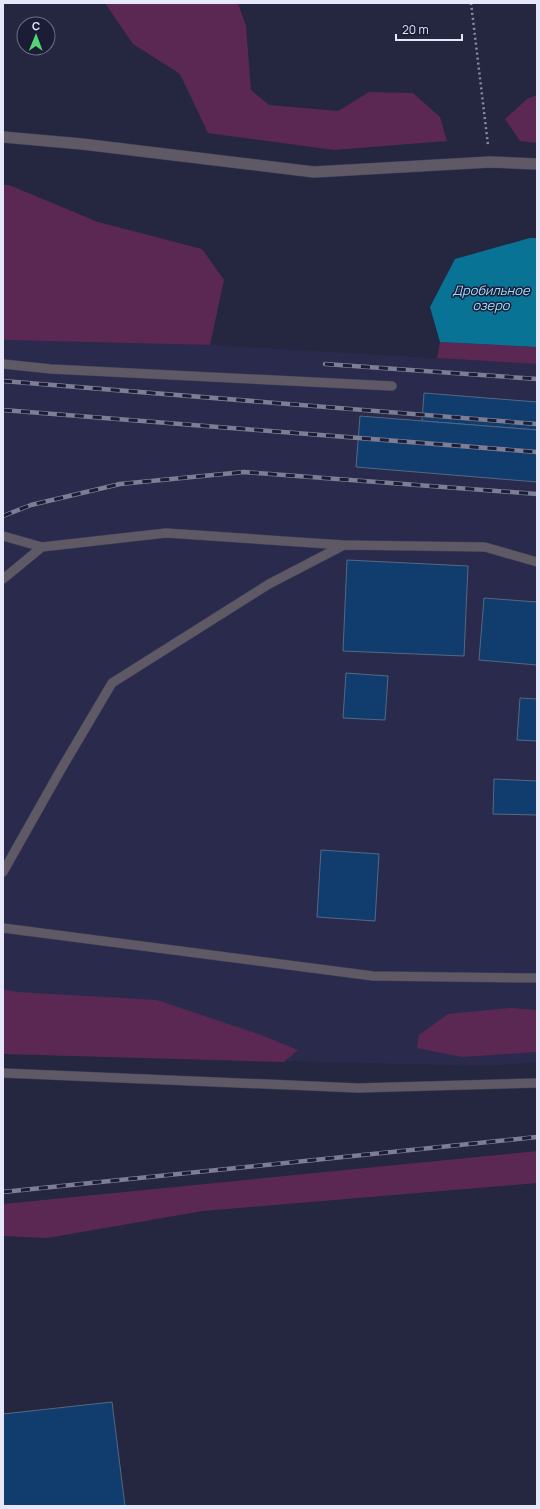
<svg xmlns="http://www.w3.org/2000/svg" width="540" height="1509" font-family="Manrope,sans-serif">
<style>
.built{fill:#2a2b4c}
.green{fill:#5b2853}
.water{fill:#097396}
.building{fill:#103c6e;stroke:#546883}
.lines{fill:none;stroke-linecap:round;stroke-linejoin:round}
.service-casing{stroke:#40415a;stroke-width:10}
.minor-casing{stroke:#40415a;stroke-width:12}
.path{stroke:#8b8ca2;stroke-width:2.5;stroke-dasharray:2 3;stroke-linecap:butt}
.service{stroke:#5f5865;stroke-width:9}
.minor{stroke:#5f5865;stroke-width:11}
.rail-casing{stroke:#7d7e94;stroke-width:4.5}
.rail{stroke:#1b1c36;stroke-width:3;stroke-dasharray:9;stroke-linecap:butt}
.labels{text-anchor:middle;stroke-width:3;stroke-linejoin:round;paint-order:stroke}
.water-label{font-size:13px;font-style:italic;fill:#9cdefc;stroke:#1b1c36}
</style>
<rect width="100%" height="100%" fill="#252640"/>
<polygon class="built" points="3,340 210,345 537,364 537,1062 487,1066 3,1054"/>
<g class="green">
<polygon points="105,3 238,3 246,26 251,90 269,105 338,111 369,92 413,93 440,117 447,141 334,150 208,133 180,74 133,44"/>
<polygon points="537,95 537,143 520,141 505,119 527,99"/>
<polygon points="3,185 9,185 98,222 202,249 224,280 210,345 3,340"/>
<polygon points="440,342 537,347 537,364 437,358"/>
<polygon points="3,989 17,992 157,1000 261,1035 298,1050 284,1062 3,1054"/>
<polygon points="511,1008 537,1010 537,1052 462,1057 417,1048 419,1035 448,1014"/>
<polygon points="537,1151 537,1183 203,1211 47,1238 3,1236 3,1204"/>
</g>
<polygon class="water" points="530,238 537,238 537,347 440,342 430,307 455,259"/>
<g class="building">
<polygon points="424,393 537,402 537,430 422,421"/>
<polygon points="360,416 537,430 537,482 356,467"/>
<polygon points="347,560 468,566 464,656 343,651"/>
<polygon points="484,598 537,602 537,665 479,660"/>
<polygon points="346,673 388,676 385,720 343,718"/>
<polygon points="520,698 537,699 537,741 517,740"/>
<polygon points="494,779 537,781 537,815 493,814"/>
<polygon points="321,850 379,854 375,921 317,917"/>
<polygon points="112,1402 125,1506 3,1506 3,1414"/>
</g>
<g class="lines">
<defs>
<g id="service">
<polyline points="3,364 51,369 392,386"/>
<polyline points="3,536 42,547"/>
<polyline points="3,579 42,547 166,533 343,545"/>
<polyline points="3,872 60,771 112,683 269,584 344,545 485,547 537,562"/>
<polyline points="3,928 373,976 537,978"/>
<polyline points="3,1073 358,1088 537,1083"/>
</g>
<polyline id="minor" points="3,137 82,144 314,172 490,162 537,164"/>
</defs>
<use href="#service" class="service-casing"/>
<use href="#minor" class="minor-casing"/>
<polyline class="path" points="471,3 488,145"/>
<use href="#service" class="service"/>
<use href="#minor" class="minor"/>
<defs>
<g id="rail">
<polyline points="325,364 537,379"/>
<polyline points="3,381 537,424"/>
<polyline points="3,410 537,452"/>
<polyline points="3,516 31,505 120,484 244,472 537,494"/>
<polyline points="3,1192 537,1137"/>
</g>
</defs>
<use href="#rail" class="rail-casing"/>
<use href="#rail" class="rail"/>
</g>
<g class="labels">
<g class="water-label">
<text x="491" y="295">Дробильное<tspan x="491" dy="15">озеро</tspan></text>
</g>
</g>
<rect width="540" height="1509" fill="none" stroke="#e6e8fa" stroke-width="8"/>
<g transform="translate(36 36) rotate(1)"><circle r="19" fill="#1b1c36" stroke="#6c6e84"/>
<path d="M0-3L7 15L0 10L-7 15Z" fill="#52d673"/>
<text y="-6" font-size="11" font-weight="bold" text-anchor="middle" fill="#e6e8fa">С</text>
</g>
<path d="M396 34v6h66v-6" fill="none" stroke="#e6e8fa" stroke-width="2"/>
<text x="402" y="34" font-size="12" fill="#e6e8fa" stroke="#1b1c36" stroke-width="3" paint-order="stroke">20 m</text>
</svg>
